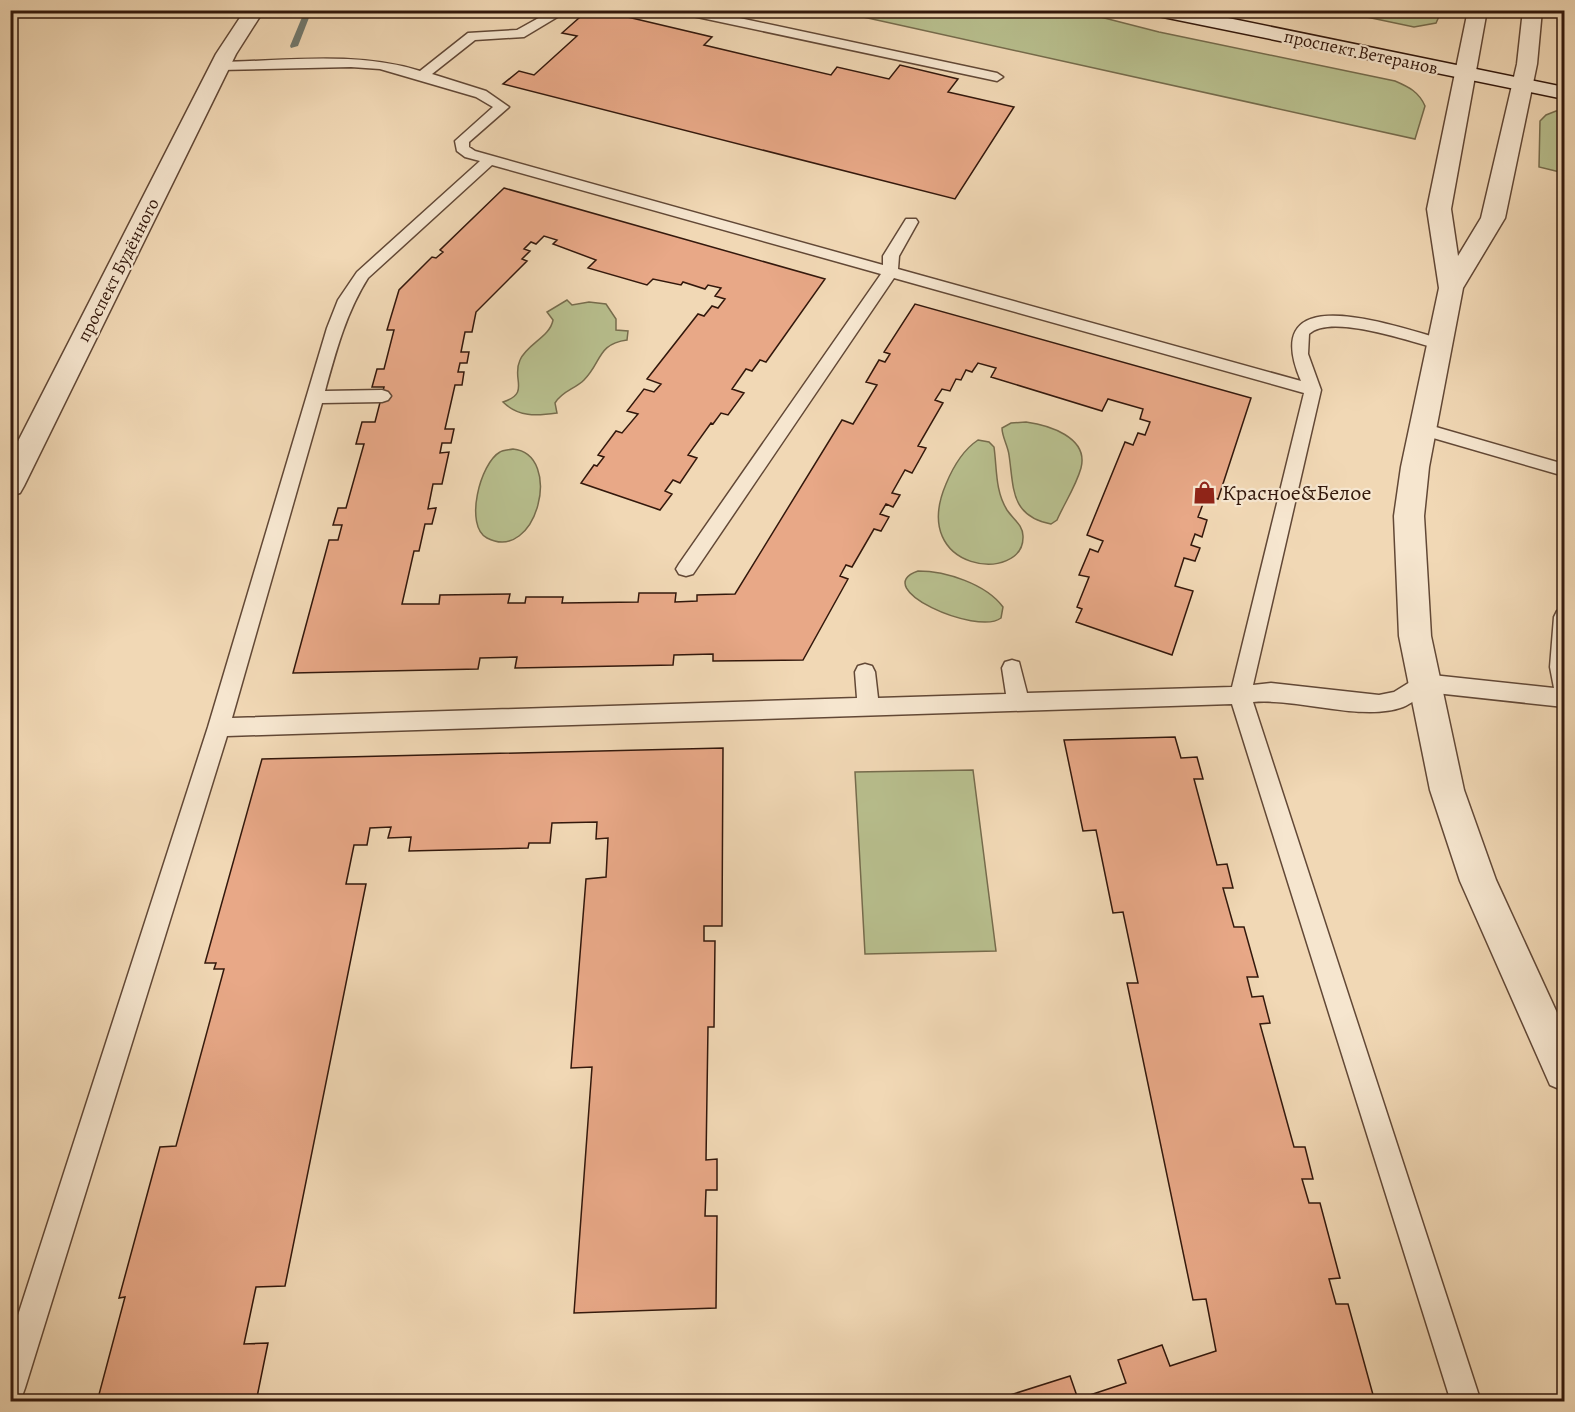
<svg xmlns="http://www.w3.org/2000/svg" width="1575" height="1412" font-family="Alegreya,serif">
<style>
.green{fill:#b8bf8e;stroke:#766c4d;stroke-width:1.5}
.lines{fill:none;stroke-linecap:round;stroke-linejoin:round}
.stream{fill:#71796e;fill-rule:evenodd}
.building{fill:#e8a887;stroke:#33180c;stroke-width:1.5}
.service-casing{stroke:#624836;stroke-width:3}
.minor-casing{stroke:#624836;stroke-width:3}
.tertiary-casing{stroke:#624836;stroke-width:3}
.secondary-casing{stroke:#33180c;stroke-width:3}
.service{fill:#f6e6cf;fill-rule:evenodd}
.minor{fill:#f6e6cf;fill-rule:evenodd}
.tertiary{fill:#f6e6cf;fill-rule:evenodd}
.secondary{fill:#f6e6cf;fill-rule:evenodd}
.labels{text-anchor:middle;stroke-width:4.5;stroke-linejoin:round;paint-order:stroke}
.far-street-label{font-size:18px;fill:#33180c;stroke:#f6e6cf}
.poi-label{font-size:22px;fill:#33180c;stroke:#f6e6cf;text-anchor:start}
</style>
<rect width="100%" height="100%" fill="#f1d8b5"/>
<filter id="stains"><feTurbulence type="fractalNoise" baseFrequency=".00333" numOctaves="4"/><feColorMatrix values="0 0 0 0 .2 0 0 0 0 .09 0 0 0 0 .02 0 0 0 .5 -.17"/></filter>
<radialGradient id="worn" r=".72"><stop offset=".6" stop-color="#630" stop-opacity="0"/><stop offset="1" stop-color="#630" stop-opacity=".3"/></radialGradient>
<g class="green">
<polygon points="1433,10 1441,12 1436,23 1414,27 1338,11"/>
<path d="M836,11H1077L1159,32L1395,81C1409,87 1419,92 1425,106L1415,139Z"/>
<polygon points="1556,111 1564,111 1564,173 1539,167 1540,121 1546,115"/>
<path d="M567,300L572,305L589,302L606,304L616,319V330L628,331L627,340C597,344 602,362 584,380C575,389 562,391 555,403L557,413C536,416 518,417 503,402C531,393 511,379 520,360C527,344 550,337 553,320L547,312Z"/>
<path d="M1026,422C1048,425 1089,437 1081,468C1076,486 1064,504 1057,520L1051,524C1010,516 1014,488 1009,455C1008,446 1002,437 1002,428L1011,423Z"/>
<path d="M978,440L989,442L994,447C997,468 995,491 1007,510C1013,519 1023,525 1023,536C1025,584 908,573 946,484C953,467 963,450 978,440Z"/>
<path d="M513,449C564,454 537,564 487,538C464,526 480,463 500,452C503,450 509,450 513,449Z"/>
<path d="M918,571C946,571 986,584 1003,607L1001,618C977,636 868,588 918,571Z"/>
<polygon points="973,770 996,951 865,954 855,772"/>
</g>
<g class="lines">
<polygon class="stream" points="305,10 312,10 298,46 291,48 290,46"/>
</g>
<g class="building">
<polygon points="588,10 598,10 712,37 704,45 831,75 837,67 889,79 900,65 958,79 948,92 1014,107 955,199 503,84 519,71 534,75 577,36 562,33"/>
<polygon points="504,188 825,279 766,362 760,360 752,371 746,369 732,389 744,393 728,415 721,413 713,424 711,423 688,455 697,458 680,483 673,480 665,491 672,494 660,510 581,483 594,465 597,466 604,457 598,455 616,431 622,433 638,414 627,411 644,389 654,392 661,384 647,379 698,314 704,316 712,306 718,308 725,299 715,296 721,288 708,285 705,289 683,282 681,285 653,279 647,285 588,268 596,260 553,244 557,240 544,236 536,244 531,242 524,249 530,251 522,259 527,261 476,312 472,332 465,332 461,352 469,352 467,363 460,363 458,372 464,372 462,385 455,385 445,429 454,429 451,443 442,443 440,453 449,452 442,484 433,484 428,509 436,508 432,524 425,524 419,551 414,551 402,604 439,604 440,595 510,594 508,603 525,603 526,597 563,597 562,603 638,602 639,593 676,593 675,602 697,601 697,595 735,594 842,420 853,424 877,385 866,382 879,360 885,362 890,354 884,352 915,304 1251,398 1218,499 1206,496 1198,517 1207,520 1202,537 1195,534 1191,545 1200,548 1195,561 1184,558 1175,586 1193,591 1172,655 1076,622 1082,609 1077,607 1089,577 1079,575 1090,549 1098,552 1103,541 1087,535 1125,442 1133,445 1138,433 1145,435 1150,422 1140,419 1143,409 1108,399 1102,411 991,377 996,368 978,363 972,372 966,370 961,380 956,379 950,391 942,389 935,400 943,403 918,446 926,448 912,473 905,470 892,493 900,495 893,507 886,504 880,514 889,517 881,531 874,529 852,567 846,565 840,576 848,579 803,660 713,661 713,654 674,655 673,665 515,668 517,657 480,658 478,669 293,673 329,540 338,540 342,525 333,525 338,508 346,508 364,444 356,444 362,422 375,422 384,387 372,387 377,369 384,369 394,330 387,330 399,290 432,257 436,258 443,252 440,250"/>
<polygon points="1175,737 1181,758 1197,757 1203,779 1194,779 1217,865 1227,864 1233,888 1223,888 1234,927 1244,927 1258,977 1247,977 1252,997 1263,996 1270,1023 1260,1024 1294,1147 1305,1147 1313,1179 1302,1179 1309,1203 1320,1203 1340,1278 1329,1279 1336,1304 1348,1304 1375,1402 1012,1402 1010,1395 1070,1376 1078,1399 1126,1383 1118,1360 1162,1345 1170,1366 1216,1351 1206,1299 1193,1300 1127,983 1138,983 1123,912 1113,913 1096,830 1083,831 1064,740"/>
<polygon points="723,748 722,926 704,926 704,941 715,941 714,1027 708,1027 706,1160 717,1159 717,1190 706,1190 705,1216 717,1216 716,1308 574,1313 592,1067 571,1068 586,879 606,877 608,838 596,839 597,822 552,823 550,843 529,843 528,848 409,851 411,837 388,838 391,827 370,828 367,845 354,845 346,884 366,884 285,1286 256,1287 244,1344 268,1343 256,1402 97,1402 125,1297 119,1298 160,1147 176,1146 224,969 214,969 216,963 205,963 262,759"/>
</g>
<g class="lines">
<defs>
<g id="service">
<path d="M553,10H569L524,37L475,40L432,74L486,91L509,107L469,142V147L475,151L883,265V256L906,219H916L918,222L899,256L898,269L1301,381C1256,275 1396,327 1445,340L1447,344L1445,348L1439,349C1411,342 1331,313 1309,334L1308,354L1321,390L1253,685L1271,683L1379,695L1394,692L1423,674L1554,688L1550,667L1554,617L1557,611L1564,609V707L1426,692C1419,697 1411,704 1403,707C1363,722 1298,698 1253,702L1481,1402H1451L1232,704L227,736L25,1388L21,1399L10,1402V1340L208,727L327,328L338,300L357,272L480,161L465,157L457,151L455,141L493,107L476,97L380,69L351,67L220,70L214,66L220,62C285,61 357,51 420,71L468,33L517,30ZM492,165L881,274L679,564L676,569L679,574L686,576L693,574L894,278L1304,393L1232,687L1027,693L1019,662L1012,660L1005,662L1002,668L1006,694L878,698L875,672L872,666L865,664L858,666L855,672L857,698L232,718L322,403L382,402L388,400L391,396L388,392L382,390L325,391C336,351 346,313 368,278Z"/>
<polygon points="677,10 702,10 997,73 1003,77 997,81 683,14"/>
<polygon points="1422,423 1564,464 1564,476 1416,433 1413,429 1416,425"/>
</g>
<polygon id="minor" points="1468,10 1487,10 1451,209 1458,256 1481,218 1517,64 1523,10 1542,10 1537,64 1505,218 1463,288 1429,467 1424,516 1431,636 1464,790 1496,880 1564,1028 1564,1091 1550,1085 1460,881 1430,790 1399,636 1394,516 1401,467 1439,288 1427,209"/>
<polygon id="tertiary" points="245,10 264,10 236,54 24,486 20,493 10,496 10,457 216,54"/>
<polygon id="secondary" points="1149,10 1189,10 1564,87 1564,99 1158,16 1151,14"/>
</defs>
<use href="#service" class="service-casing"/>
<use href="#minor" class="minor-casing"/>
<use href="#tertiary" class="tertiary-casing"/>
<use href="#secondary" class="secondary-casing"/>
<use href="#service" class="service"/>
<use href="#minor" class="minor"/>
<use href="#tertiary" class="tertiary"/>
<use href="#secondary" class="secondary"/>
</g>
<defs>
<symbol id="shop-bare" viewBox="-9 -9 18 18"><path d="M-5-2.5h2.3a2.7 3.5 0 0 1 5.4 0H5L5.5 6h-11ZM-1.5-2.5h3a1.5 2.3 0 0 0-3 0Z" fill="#8f2418" stroke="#f6e6cf" stroke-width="2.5" paint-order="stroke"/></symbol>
</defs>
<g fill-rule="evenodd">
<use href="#shop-bare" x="1188" y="476" width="33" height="33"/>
</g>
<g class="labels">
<g class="far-street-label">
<text transform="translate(1361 52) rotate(12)" y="6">проспект Ветеранов</text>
<text transform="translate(118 270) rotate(-63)" y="6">проспект Будённого</text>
</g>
<g class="poi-label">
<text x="1222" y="500">Красное&amp;Белое</text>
</g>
</g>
<rect width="1575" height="1412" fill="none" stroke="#f1d8b5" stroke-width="36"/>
<rect x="12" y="12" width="1551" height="1388" fill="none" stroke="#33180c" stroke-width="3"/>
<rect x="18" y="18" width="1539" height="1376" fill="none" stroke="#33180c" stroke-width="1.5"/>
<rect width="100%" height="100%" filter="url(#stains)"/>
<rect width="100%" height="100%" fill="url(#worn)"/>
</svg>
